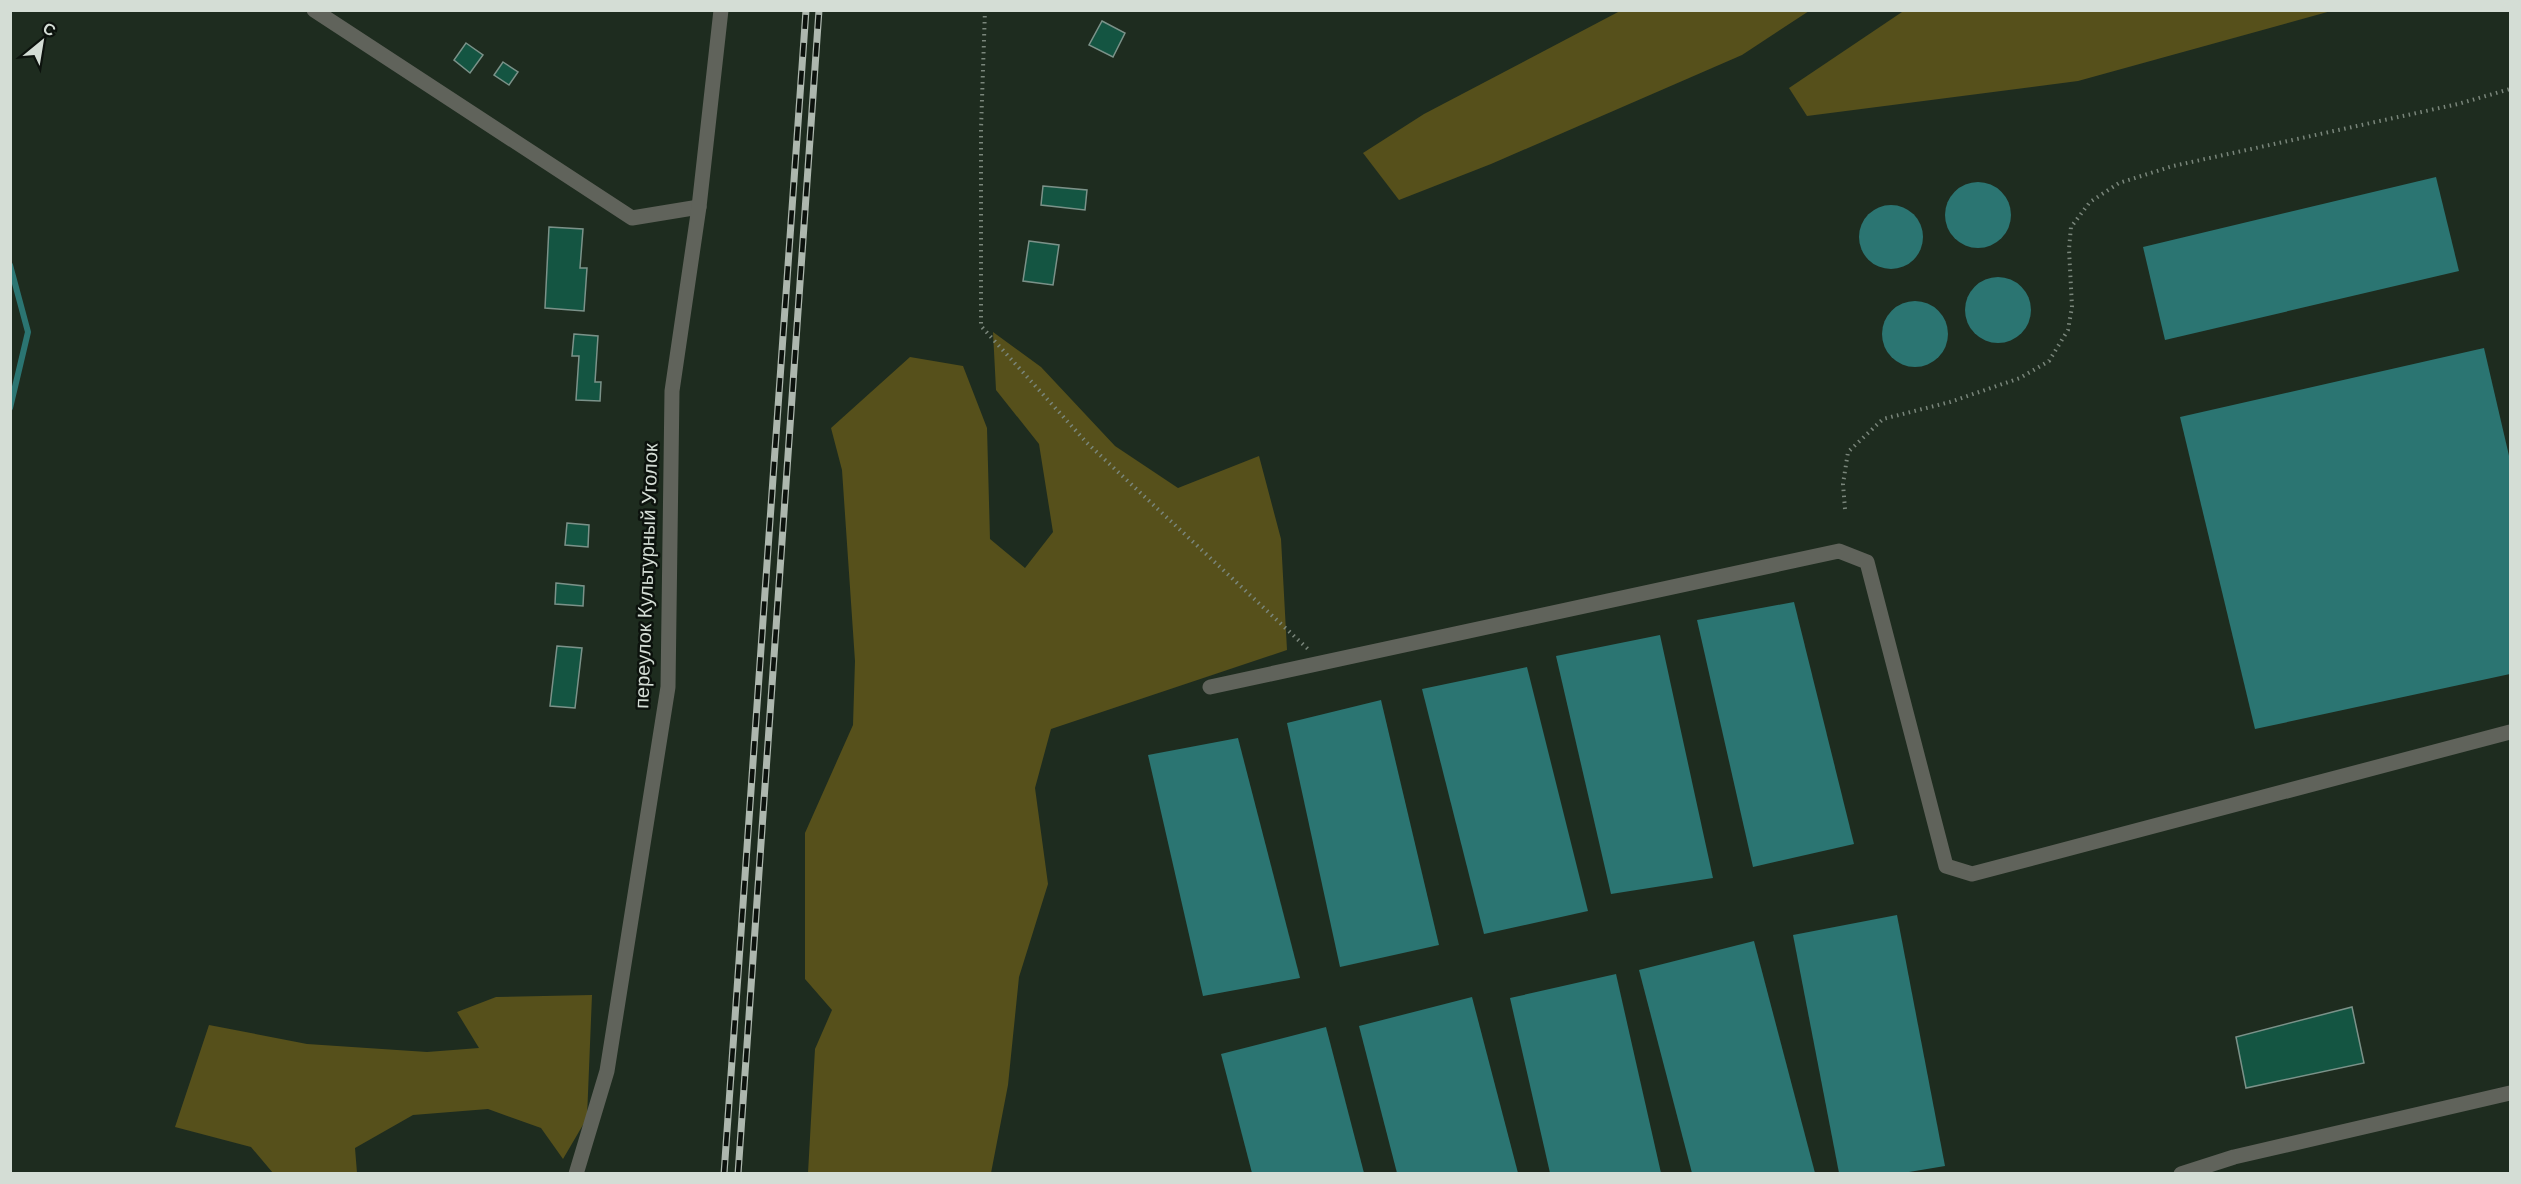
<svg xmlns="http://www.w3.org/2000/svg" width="2521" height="1184" font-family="'DM Sans',sans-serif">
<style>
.forest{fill:#56501b}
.water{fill:#2b7572}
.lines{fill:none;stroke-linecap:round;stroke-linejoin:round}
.stream{stroke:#2b7572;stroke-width:6}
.building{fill:#145542;stroke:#7b9289;stroke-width:1.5}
.path{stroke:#7a867b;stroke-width:4;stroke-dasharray:1.5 4.5;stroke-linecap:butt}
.minor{stroke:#60635b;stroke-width:15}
.rail-casing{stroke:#adb7ae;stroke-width:7}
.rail{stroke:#0c120d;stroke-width:4.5;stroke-dasharray:14;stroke-linecap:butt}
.labels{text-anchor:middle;stroke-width:5;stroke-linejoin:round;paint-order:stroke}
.street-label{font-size:20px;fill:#d4ddd5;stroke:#0c120d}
</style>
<rect width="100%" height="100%" fill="#1e2c1f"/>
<g class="forest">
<polygon points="1905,10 2331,10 2331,11 2078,81 1807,116 1789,88"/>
<polygon points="1620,11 1809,11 1742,55 1491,164 1399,200 1363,153 1424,114"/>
<polygon points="993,332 1041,367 1115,446 1178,488 1259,456 1281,539 1287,650 1051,729 1035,788 1048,884 1019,977 1008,1085 991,1173 808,1173 815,1049 832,1010 805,979 805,833 853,725 855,661 842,470 831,428 910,357 963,366 987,428 990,539 1025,568 1053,532 1039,444 996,390"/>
<polygon points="592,995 587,1118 563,1159 541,1128 488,1109 413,1115 355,1148 357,1173 273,1173 251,1147 175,1127 209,1025 307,1044 427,1052 479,1048 457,1012 496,997"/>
</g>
<g class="water">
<polygon points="2436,177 2459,271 2165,340 2143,247"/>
<circle cx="1978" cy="215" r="33"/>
<circle cx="1891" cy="237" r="32"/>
<circle cx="1998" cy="310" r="33"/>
<circle cx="1915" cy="334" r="33"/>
<polygon points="2484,348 2510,460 2510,674 2255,729 2180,417"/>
<polygon points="1794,602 1854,844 1753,867 1697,620"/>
<polygon points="1660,635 1713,878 1611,894 1556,656"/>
<polygon points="1527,667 1588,911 1484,934 1422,689"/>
<polygon points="1381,700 1439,945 1340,967 1287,723"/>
<polygon points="1238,738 1300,978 1203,996 1148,755"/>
<polygon points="1897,915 1945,1166 1903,1173 1839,1173 1793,935"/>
<polygon points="1754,941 1815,1173 1692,1173 1639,970"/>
<polygon points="1616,974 1661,1173 1550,1173 1510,998"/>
<polygon points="1472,997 1518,1173 1397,1173 1359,1026"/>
<polygon points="1326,1027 1364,1173 1252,1173 1221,1054"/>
</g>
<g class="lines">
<polyline class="stream" points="10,265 28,332 10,408"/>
</g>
<g class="building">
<polygon points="1102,21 1125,33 1113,57 1089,45"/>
<polygon points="466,43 483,55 470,73 454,60"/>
<polygon points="503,62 518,72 509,85 494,75"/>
<polygon points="1043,186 1087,190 1085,210 1041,205"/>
<polygon points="549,227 583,229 580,268 587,268 584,311 545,308"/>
<polygon points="1029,241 1059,245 1053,285 1023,281"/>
<polygon points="574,334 598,336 595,382 601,382 600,401 576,400 579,356 572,356"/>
<polygon points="567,523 589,525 588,547 565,545"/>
<polygon points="556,583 584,586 583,606 555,604"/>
<polygon points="557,646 582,648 575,708 550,706"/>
<polygon points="2352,1007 2364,1063 2246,1088 2236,1037"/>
</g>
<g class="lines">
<g class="path">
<polyline points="985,10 981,129 981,326 1087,443 1309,650"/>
<polyline points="1845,509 1843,484 1848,452 1883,419 1950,402 2020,378 2049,361 2068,330 2072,307 2069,249 2071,227 2090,202 2119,183 2173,166 2458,104 2510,89"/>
</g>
<g class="minor">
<polyline points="314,10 632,218 699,207"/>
<polyline points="1210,687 1839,551 1867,562 1946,866 1972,874 2510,732"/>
<polyline points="576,1174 607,1071 668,687 672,391 699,207 721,10"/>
<polyline points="2181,1174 2234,1157 2510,1093"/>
</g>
<defs>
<g id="rail">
<polyline points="724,1174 806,10"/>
<polyline points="738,1174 819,10"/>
</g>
</defs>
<use href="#rail" class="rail-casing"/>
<use href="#rail" class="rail"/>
</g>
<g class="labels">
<g class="street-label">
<text transform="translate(646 576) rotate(-88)" y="7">переулок Культурный Уголок</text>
</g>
</g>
<rect width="2521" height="1184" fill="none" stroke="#d4ddd5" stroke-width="24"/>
<g transform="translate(42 42) rotate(30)" stroke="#0c120d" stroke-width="4.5" paint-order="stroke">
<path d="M0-4.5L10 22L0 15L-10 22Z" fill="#d4ddd5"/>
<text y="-9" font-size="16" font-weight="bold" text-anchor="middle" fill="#d4ddd5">С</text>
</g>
</svg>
